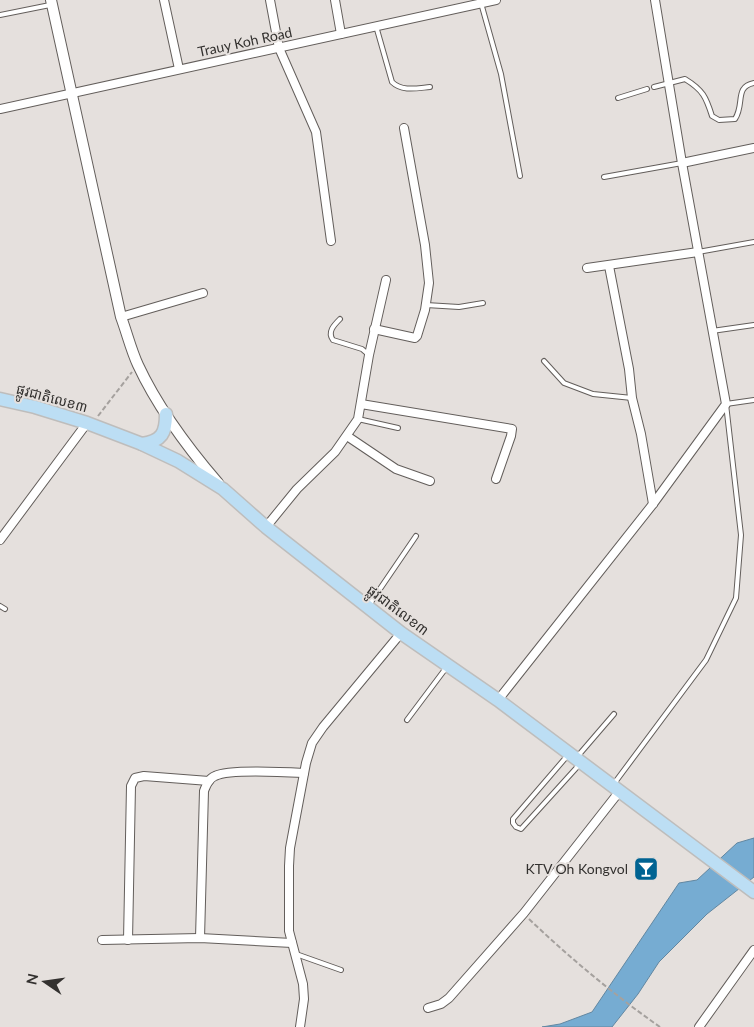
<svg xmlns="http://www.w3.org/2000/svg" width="754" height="1027" font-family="Lato,'Noto Sans Khmer',sans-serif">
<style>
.water{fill:#76acd2;stroke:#6287a1}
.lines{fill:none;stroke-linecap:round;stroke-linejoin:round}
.service-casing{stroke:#635e5b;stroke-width:6}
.minor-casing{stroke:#635e5b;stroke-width:10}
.tertiary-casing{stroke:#635e5b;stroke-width:12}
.trunk-casing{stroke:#bebdbc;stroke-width:15}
.path{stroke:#a5a19e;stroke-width:2;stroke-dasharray:5 2.5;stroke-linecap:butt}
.service{stroke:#fff;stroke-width:4}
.minor{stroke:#fff;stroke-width:8}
.tertiary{stroke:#fff;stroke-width:10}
.trunk{stroke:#bcdef4;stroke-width:12}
.labels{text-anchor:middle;stroke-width:4;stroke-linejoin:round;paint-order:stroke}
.street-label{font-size:14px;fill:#33312f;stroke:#e5e0dd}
.poi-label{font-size:14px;fill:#33312f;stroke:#e5e0dd;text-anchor:end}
</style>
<rect width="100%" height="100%" fill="#e5e0dd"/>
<polygon class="water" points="754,838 754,877 707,914 659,962 638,994 612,1027 542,1027 560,1024 592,1012 679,883 697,880 737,843"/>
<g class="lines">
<defs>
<g id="service">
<polyline points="481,3 501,74 520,176"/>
<polyline points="0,15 50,5"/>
<path d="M376,26L392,82C402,92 418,88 430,87"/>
<path d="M654,87L685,79C703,90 706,97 712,116L719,120L735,119C745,104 734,87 754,83"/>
<polyline points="618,98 647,89"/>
<polyline points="604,177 682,163"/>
<polyline points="698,252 754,242"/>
<polyline points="426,305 459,307 483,303"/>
<path d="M340,319C334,325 327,332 333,340L362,349L369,355"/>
<polyline points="712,331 754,325"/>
<polyline points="544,361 564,383 593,394 632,398"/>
<polyline points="358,419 398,428"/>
<polyline points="369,605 416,536"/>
<polyline points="0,606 5,609"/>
<polyline points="407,720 446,668"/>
<polyline points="568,755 513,819 513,823 516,827 521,829 579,765"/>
<polyline points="577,757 614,714"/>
<polyline points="613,785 706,660 736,598 741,535 726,404 754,400"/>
<polyline points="296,954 341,970"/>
</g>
<g id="minor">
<polyline points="164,0 179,69"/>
<polyline points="270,0 279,48 316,132 331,241"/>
<polyline points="335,0 341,34"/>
<polyline points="0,109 496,0"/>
<polyline points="682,163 754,148"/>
<polyline points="609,266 629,369 632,398 641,434 653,504"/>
<polyline points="587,268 698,252"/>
<polyline points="121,317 203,293"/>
<polyline points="374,329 415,338 417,336 425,310 429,283 425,245 404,128"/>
<polyline points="361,404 512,429 511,436 496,479"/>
<polyline points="347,436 396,469 430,481"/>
<polyline points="266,527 297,489 335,452 358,419 369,355 386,280"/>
<polyline points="0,540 87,423"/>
<polyline points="498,700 653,504 726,404 682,163 655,0"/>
<path d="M200,938L204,791C206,786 208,779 215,776C228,769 286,772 304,773"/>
<polyline points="102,940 200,938 292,943"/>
<polyline points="128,940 131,786 135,778 144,776 209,781"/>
<polyline points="428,1008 441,1004 449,998 524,913 619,792"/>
<polyline points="300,1027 304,999 303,984 289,931 289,866 290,848 306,763 312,743 323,727 401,633"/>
<polyline points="699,1027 754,950"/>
</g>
<path id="tertiary" d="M51,0L121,317C127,333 131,350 138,365C158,408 188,448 218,483"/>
<g id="trunk">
<polyline points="0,399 35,407 87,423 142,444 178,461 223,489 266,527 401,633 498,700 754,892"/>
<path d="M142,444C162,441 166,433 166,414"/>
</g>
</defs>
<use href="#service" class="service-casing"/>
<use href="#minor" class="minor-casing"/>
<use href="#tertiary" class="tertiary-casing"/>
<use href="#trunk" class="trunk-casing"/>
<g class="path">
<polyline points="98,416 132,372"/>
<path d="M529,919C570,958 613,994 660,1027"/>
</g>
<use href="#service" class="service"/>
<use href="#minor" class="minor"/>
<use href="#tertiary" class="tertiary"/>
<use href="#trunk" class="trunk"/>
</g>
<defs>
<symbol id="bar-square" viewBox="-11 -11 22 22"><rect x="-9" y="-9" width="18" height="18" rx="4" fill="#006392" stroke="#e5e0dd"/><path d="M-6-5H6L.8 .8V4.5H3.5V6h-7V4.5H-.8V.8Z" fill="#fff"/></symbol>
</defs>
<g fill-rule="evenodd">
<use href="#bar-square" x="632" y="855" width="28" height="28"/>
</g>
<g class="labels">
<g class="street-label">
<text transform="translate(245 42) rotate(-12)" y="5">Trauy Koh Road</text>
<text transform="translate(52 398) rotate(15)" y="5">ផ្លូវជាតិលេខ៣</text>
<text transform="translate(398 610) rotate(37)" y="5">ផ្លូវជាតិលេខ៣</text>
</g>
<g class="poi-label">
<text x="628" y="874">KTV Oh Kongvol</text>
</g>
</g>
<g transform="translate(45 982) rotate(283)" stroke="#e5e0dd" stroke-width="4" paint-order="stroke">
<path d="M0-4L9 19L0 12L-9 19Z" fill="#33312f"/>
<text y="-8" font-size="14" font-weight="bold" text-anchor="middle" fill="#33312f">N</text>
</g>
</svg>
